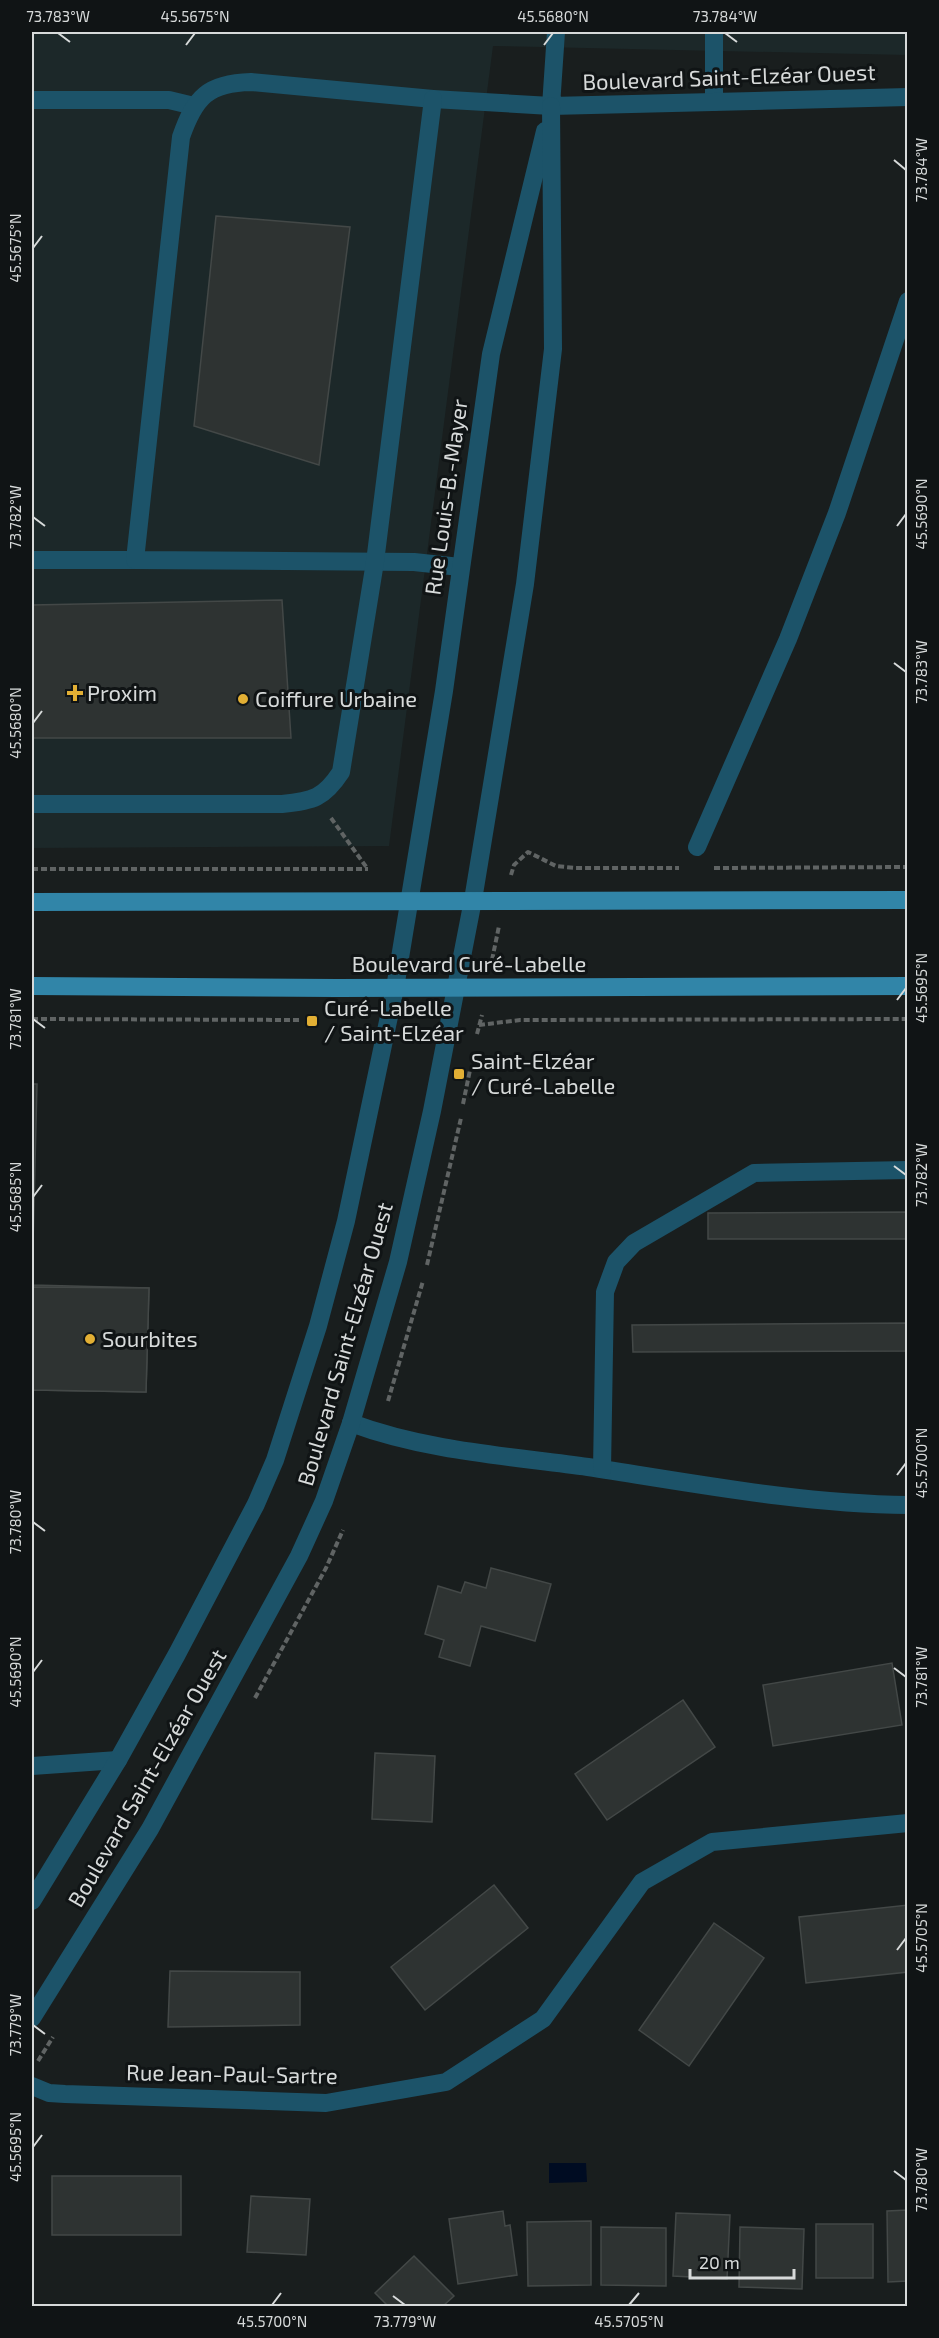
<svg xmlns="http://www.w3.org/2000/svg" width="939" height="2338" font-family="'Exo 2',sans-serif">
<style>
.built{fill:#1c2829}
.water{fill:#000c22}
.building{fill:#2e3332;stroke:#434847;stroke-width:1.5}
.lines{fill:none;stroke-linecap:round;stroke-linejoin:round}
.path{stroke:#606464;stroke-width:4;stroke-dasharray:6 3;stroke-linecap:butt}
.service{stroke:#1c5369;stroke-width:18}
.minor{stroke:#1c5369;stroke-width:18}
.tertiary{stroke:#1c5369;stroke-width:18}
.primary{stroke:#3185a8;stroke-width:18}
.ticks{fill:none;stroke:#d7dada;stroke-width:2}
.poi-dot{fill:#e2af34;stroke:#101415;stroke-width:2}
.labels{text-anchor:middle;stroke-width:6;stroke-linejoin:round;paint-order:stroke}
.street-label{font-size:22px;fill:#d7dada;stroke:#101415}
.poi-label{font-size:22px;fill:#d7dada;stroke:#101415;text-anchor:start}
.neatline{fill:none;stroke:#d7dada;stroke-width:2}
.ticks-label{font-size:15px;text-anchor:middle;fill:#d7dada}
</style>
<rect width="100%" height="100%" fill="#191e1e"/>
<polygon class="built" points="32,32 907,32 907,55 493,46 389,846 32,848"/>
<polygon class="water" points="549,2163 586,2163 587,2182 549,2183"/>
<g class="building">
<polygon points="216,216 350,227 319,465 194,426"/>
<polygon points="282,600 291,738 32,738 32,605"/>
<polygon points="32,1084 37,1084 32,1285 149,1288 146,1392 32,1390"/>
<polygon points="908,1212 908,1239 708,1239 708,1213"/>
<polygon points="32,1287 149,1288 146,1392 32,1390"/>
<polygon points="908,1323 908,1351 633,1352 632,1325"/>
<polygon points="491,1568 551,1584 535,1641 481,1626 470,1666 439,1657 444,1640 425,1634 438,1586 461,1593 465,1582 486,1588"/>
<polygon points="892,1663 902,1725 773,1746 763,1685"/>
<polygon points="683,1700 715,1747 607,1820 575,1774"/>
<polygon points="375,1753 435,1756 432,1822 372,1819"/>
<polygon points="494,1885 528,1928 425,2010 391,1967"/>
<polygon points="908,1905 908,1972 806,1983 799,1917"/>
<polygon points="714,1923 764,1958 689,2066 639,2030"/>
<polygon points="170,1971 300,1972 300,2025 168,2027"/>
<rect x="52" y="2176" width="129" height="59"/>
<polygon points="251,2196 310,2199 306,2255 247,2252"/>
<polygon points="908,2210 908,2281 888,2282 887,2211"/>
<polygon points="503,2211 505,2226 510,2225 517,2275 458,2284 449,2219"/>
<polygon points="676,2213 730,2215 727,2279 673,2276"/>
<polygon points="591,2221 591,2285 528,2286 527,2222"/>
<rect x="816" y="2224" width="57" height="54"/>
<polygon points="601,2227 666,2228 666,2286 601,2285"/>
<polygon points="740,2227 804,2229 802,2289 739,2287"/>
<polygon points="414,2256 454,2296 443,2306 388,2306 375,2293"/>
</g>
<g class="lines">
<g class="path">
<polyline points="331,818 367,868"/>
<polyline points="714,868 908,867"/>
<polyline points="32,869 368,869"/>
<polyline points="511,875 514,865 528,852 556,866 575,868 679,868"/>
<polyline points="492,960 499,926"/>
<polyline points="32,1019 300,1020"/>
<polyline points="479,1025 520,1020 908,1019"/>
<polyline points="477,1034 482,1015"/>
<polyline points="463,1104 470,1070"/>
<polyline points="427,1265 461,1118"/>
<polyline points="388,1401 423,1281"/>
<polyline points="255,1698 326,1568 343,1530"/>
<polyline points="38,2061 53,2037"/>
</g>
<g class="service">
<polyline points="32,100 169,100 194,106"/>
<polyline points="714,102 714,32"/>
<polyline points="32,560 135,560"/>
<path d="M460,567L414,562L135,560L181,137C195,97 208,83 251,82L433,99L551,106"/>
<path d="M32,804H282C313,801 324,798 341,772L375,562L433,99"/>
<polyline points="697,847 788,639 837,513 908,301"/>
<path d="M351,1423C426,1451 509,1456 588,1467C693,1483 801,1504 908,1505"/>
<polyline points="602,1469 605,1292 616,1262 634,1243 754,1173 908,1170"/>
<polyline points="32,1766 118,1760"/>
</g>
<g class="minor">
<polyline points="556,32 551,106 908,97"/>
<polyline points="32,2086 49,2093 65,2094 326,2103 446,2082 543,2019 642,1882 712,1842 908,1823"/>
</g>
<g class="tertiary">
<polyline points="32,1901 118,1760 177,1654 256,1504 275,1460 318,1326 346,1221 395,988 444,691 491,354 545,131"/>
<polyline points="32,2018 150,1829 299,1556 324,1501 351,1423 398,1262 432,1111 473,900 525,584 553,349 551,106"/>
</g>
<g class="primary">
<polyline points="32,902 908,900"/>
<polyline points="32,986 337,988 908,986"/>
</g>
</g>
<path class="ticks" d="M58,33L70,42M725,33L737,42M186,45L195,33M544,45L553,33M894,160L906,170M33,248L42,236M33,517L45,526M897,526L906,514M894,663L906,672M33,723L42,711M897,1000L906,988M33,1019L45,1028M894,1166L906,1175M33,1197L42,1185M897,1475L906,1463M33,1522L45,1531M894,1668L906,1677M33,1672L42,1660M897,1950L906,1938M33,2025L45,2034M33,2147L42,2135M894,2171L906,2180M393,2296L405,2305M272,2305L281,2293M629,2305L639,2293"/>
<g class="poi-dot">
<path d="M72 684h6v6h6v6h-6v6h-6v-6h-6v-6h6z"/>
<circle cx="243" cy="699" r="6"/>
<rect x="306" y="1015" width="12" height="12" rx="3"/>
<rect x="453" y="1068" width="12" height="12" rx="3"/>
<circle cx="90" cy="1339" r="6"/>
</g>
<g class="labels">
<g class="street-label">
<text transform="translate(729 77) rotate(-2)" y="8">Boulevard Saint-Elzéar Ouest</text>
<text transform="translate(446 497) rotate(-82)" y="8">Rue Louis-B.-Mayer</text>
<text x="469" y="972">Boulevard Curé-Labelle</text>
<text transform="translate(345 1344) rotate(-74)" y="8">Boulevard Saint-Elzéar Ouest</text>
<text transform="translate(147 1778) rotate(-60)" y="8">Boulevard Saint-Elzéar Ouest</text>
<text transform="translate(232 2074) rotate(1)" y="8">Rue Jean-Paul-Sartre</text>
</g>
<g class="poi-label">
<text x="87" y="701">Proxim</text>
<text x="255" y="707">Coiffure Urbaine</text>
<text x="324" y="1016">Curé-Labelle<tspan x="324" dy="25">/ Saint-Elzéar</tspan></text>
<text x="471" y="1069">Saint-Elzéar<tspan x="471" dy="25">/ Curé-Labelle</tspan></text>
<text x="102" y="1347">Sourbites</text>
</g>
</g>
<rect width="939" height="2338" fill="none" stroke="#101415" stroke-width="66"/>
<path d="M690 2269v9h104v-9" fill="none" stroke="#d7dada" stroke-width="3"/>
<text x="699" y="2269" font-size="18" fill="#d7dada" stroke="#101415" stroke-width="4.5" paint-order="stroke">20 m</text>
<rect x="33" y="33" width="873" height="2272" class="neatline"/>
<g class="ticks-label">
<text x="58" y="22">73.783°W</text>
<text x="195" y="22">45.5675°N</text>
<text x="553" y="22">45.5680°N</text>
<text x="725" y="22">73.784°W</text>
<text transform="translate(922 170) rotate(-90)" y="5">73.784°W</text>
<text transform="translate(16 248) rotate(-90)" y="5">45.5675°N</text>
<text transform="translate(922 514) rotate(-90)" y="5">45.5690°N</text>
<text transform="translate(16 517) rotate(-90)" y="5">73.782°W</text>
<text transform="translate(922 672) rotate(-90)" y="5">73.783°W</text>
<text transform="translate(16 723) rotate(-90)" y="5">45.5680°N</text>
<text transform="translate(922 988) rotate(-90)" y="5">45.5695°N</text>
<text transform="translate(16 1019) rotate(-90)" y="5">73.781°W</text>
<text transform="translate(922 1175) rotate(-90)" y="5">73.782°W</text>
<text transform="translate(16 1197) rotate(-90)" y="5">45.5685°N</text>
<text transform="translate(922 1463) rotate(-90)" y="5">45.5700°N</text>
<text transform="translate(16 1522) rotate(-90)" y="5">73.780°W</text>
<text transform="translate(16 1672) rotate(-90)" y="5">45.5690°N</text>
<text transform="translate(922 1677) rotate(-90)" y="5">73.781°W</text>
<text transform="translate(922 1938) rotate(-90)" y="5">45.5705°N</text>
<text transform="translate(16 2025) rotate(-90)" y="5">73.779°W</text>
<text transform="translate(16 2147) rotate(-90)" y="5">45.5695°N</text>
<text transform="translate(922 2180) rotate(-90)" y="5">73.780°W</text>
<text x="272" y="2327">45.5700°N</text>
<text x="405" y="2327">73.779°W</text>
<text x="629" y="2327">45.5705°N</text>
</g>
</svg>
